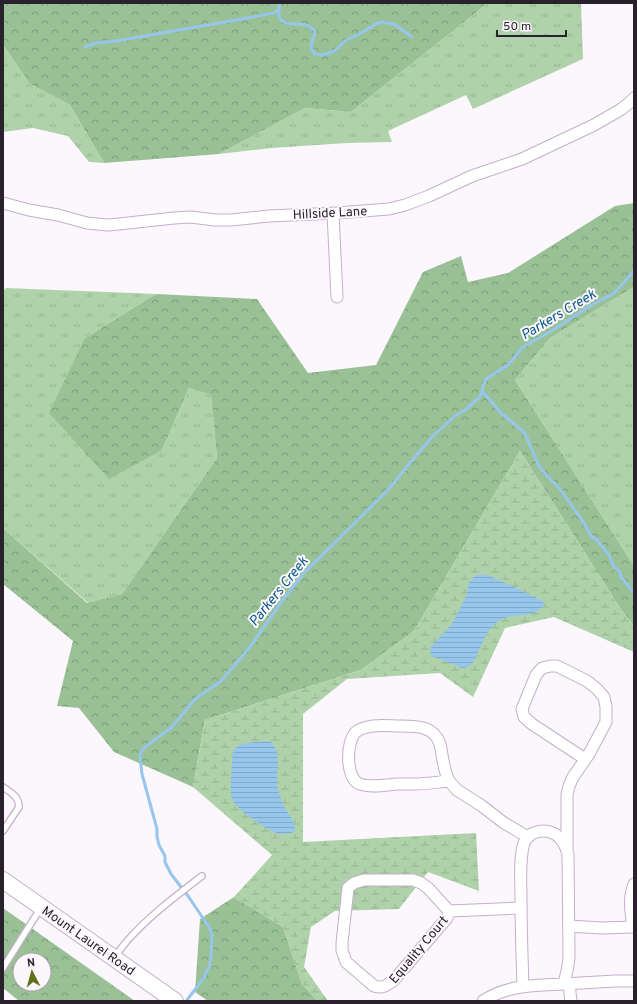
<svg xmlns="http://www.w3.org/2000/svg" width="637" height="1004" font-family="Overpass,sans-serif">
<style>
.grass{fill:url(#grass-tufts)}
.forest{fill:url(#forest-crowns);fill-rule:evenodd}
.wetland{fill:url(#wetland-marsh)}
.water{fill:url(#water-rules)}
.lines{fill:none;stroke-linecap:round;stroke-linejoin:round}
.stream{stroke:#96c6ec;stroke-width:3}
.service-casing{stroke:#c4afc9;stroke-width:8}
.minor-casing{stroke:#c4afc9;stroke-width:13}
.secondary-casing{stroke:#c4afc9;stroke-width:18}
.service{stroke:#fff;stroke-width:5.5}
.minor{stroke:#fff;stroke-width:11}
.secondary{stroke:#fff;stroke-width:16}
.labels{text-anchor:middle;stroke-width:4;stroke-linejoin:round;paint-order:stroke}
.street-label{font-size:13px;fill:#29212b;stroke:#fcf7fd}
.water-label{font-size:14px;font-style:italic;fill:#095a89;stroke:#fcf7fd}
</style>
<defs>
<pattern id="grass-tufts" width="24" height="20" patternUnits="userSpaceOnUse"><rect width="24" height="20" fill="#afd2ab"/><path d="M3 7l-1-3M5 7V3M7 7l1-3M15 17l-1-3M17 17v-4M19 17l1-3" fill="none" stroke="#97b493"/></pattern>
<pattern id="forest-crowns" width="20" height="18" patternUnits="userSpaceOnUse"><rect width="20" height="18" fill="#9ac196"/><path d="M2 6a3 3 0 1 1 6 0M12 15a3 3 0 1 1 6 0" fill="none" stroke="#7e9c7b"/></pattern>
<pattern id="wetland-marsh" width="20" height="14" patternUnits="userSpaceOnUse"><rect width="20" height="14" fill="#afd2ab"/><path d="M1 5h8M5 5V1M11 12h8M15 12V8" fill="none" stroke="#97b493"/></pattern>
<pattern id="water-rules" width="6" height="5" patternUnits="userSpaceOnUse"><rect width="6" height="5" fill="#96c6ec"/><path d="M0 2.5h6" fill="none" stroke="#81aacb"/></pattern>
</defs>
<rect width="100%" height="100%" fill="#fcf7fd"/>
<g class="grass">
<polygon points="488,3 581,3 583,59 473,109 466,95 388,131 392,142 347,143 272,148 219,154 305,108 351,112"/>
<polygon points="3,45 30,84 70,105 104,163 89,162 68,136 33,128 3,132"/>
<polygon points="634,287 634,440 633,441 634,450 634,566 515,380 550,338"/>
<polygon points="6,288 157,294 151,297 85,338 162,450 189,388 211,395 217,458 122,594 88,603 3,528 3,291"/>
</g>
<g class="forest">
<polygon points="3,3 488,3 351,112 305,108 219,154 104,163 70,105 30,84 3,45"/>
<polygon points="634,203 634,287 550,338 515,380 634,566 634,626 620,608 520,451 414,631 361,670 205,720 193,787 114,752 79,708 57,706 73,641 3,584 3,528 87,603 122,594 217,458 211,395 189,388 162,450 109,479 49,413 85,338 151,297 157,294 257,299 308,373 376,365 423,272 461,256 468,282 508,273 615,206"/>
<polygon points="234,897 283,927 302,984 318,1001 208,1001 195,992 200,919"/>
<path d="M3,908L135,1001H19L3,988ZM20,960H44V984H20Z"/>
</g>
<polygon class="wetland" points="520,451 620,608 634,626 634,652 554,617 505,628 473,697 440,673 347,679 303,714 303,842 476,833 479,891 428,872 399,909 335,911 311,927 304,967 328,1001 318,1001 302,984 283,927 234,897 272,855 193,787 205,720 361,670 414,631"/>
<g class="water">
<path d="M480,574L490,576L497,579L543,601L544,605C533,621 510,610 496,623C487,630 483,642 478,652C476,656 475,661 472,664C469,667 465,668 461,668L455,665L434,657L431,655L430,651L432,645L448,629L457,615L467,594L469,582L475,576Z"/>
<path d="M270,741C284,754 274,772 278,789C279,794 282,801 284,806C288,814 296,822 295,831C291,834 285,834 280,834C270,832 237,810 233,801C229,790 231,778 232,767C232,762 231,751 237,747C243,742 261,742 270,741Z"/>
</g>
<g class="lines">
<g class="stream">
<path d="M280,3C279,7 278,12 279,16C283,28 301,22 309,26C312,28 313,29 315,31C314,40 307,47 315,54L322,55L332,52L337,49L345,41L363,32L374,25L381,22L394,24L412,37"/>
<polyline points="85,47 96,43 116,41 242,19 273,13 279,10"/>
<polyline points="482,391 502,414 524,432 529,442 535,457 540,468 553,482 560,489 584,523 591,536 597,540 609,555 614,567 620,572 621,577 634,593"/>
<polyline points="187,1000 203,979 209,967 211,959 212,934 209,927 188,896 171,874 165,862 165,856 159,845 157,837 157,829 142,774 140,757 140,754 144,748 153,741 172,727 195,699 221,681 250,647 282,601 303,574 388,490 419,452 432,437 455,416 465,410 480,397 482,392 483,386 486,379 508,365 523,347 553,330 593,304 613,294 617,290 634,271"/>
</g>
<defs>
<g id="service">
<path d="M3,787C11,793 19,796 19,807L3,831"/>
<path d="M114,958C118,952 123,946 127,941C149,916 176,896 202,876"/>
<polyline points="3,968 40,909"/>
</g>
<g id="minor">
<polyline points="3,203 29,210 58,215 87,223 108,225 119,224 174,218 191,217 215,220 231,220 269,216 337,213 389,209 405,205 429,196 472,176 522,159 594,125 620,110 628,104 634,98"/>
<polyline points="333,213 337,297"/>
<path d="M373,726C382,725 392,726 401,726C417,726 434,726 440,744C443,757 443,769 449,781C438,782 426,784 415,784C409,784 403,784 397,784C386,785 370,788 360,784C345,779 346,741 356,732C360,728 367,727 373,726Z"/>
<polyline points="449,781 457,790 482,806 504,823 528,837"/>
<polyline points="567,848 567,795 569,786 573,777 589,754 606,722 606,707 604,697 597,689 587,681 557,666 551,666 542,668 536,675 522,709 524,717 532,724 585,759"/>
<path d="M449,911L447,918L394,980C387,985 383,989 374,986L346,962L342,950V943L348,888L354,883L364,880H413L421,883L428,888L449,911L521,908"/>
<polyline points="569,926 601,928 634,927"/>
<path d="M633,927C631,911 628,900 634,884"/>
<polyline points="564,984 615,981 634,981"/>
<polyline points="569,984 571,1001"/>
<path d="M483,1001C507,985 536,985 564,984L568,966L569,957L568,854C566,847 562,838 555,834C544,828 529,831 524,843C519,859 521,881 521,898C521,927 522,957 523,986"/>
</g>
<polyline id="secondary" points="3,880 175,1001"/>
</defs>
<use href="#service" class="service-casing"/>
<use href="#minor" class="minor-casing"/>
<use href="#secondary" class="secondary-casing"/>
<use href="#service" class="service"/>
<use href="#minor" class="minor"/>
<use href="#secondary" class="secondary"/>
</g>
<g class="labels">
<g class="street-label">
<text transform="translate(330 212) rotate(-3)" y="5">Hillside Lane</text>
<text transform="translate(89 940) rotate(35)" y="5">Mount Laurel Road</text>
<text transform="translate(418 949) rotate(-50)" y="5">Equality Court</text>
</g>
<g class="water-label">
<text transform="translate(558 314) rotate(-31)" y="5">Parkers Creek</text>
<text transform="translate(278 591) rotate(-51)" y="5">Parkers Creek</text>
</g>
</g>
<rect width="637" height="1004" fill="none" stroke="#29212b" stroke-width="8"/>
<g transform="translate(32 972) rotate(354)"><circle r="19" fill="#fcf7fd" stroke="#a8a1a9"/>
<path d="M0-3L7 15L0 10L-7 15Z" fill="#61721f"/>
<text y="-6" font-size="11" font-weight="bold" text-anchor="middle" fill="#29212b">N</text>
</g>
<path d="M497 30v6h69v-6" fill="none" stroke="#29212b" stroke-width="2"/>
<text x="503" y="30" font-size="12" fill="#29212b" stroke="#fcf7fd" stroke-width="3" paint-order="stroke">50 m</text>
</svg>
